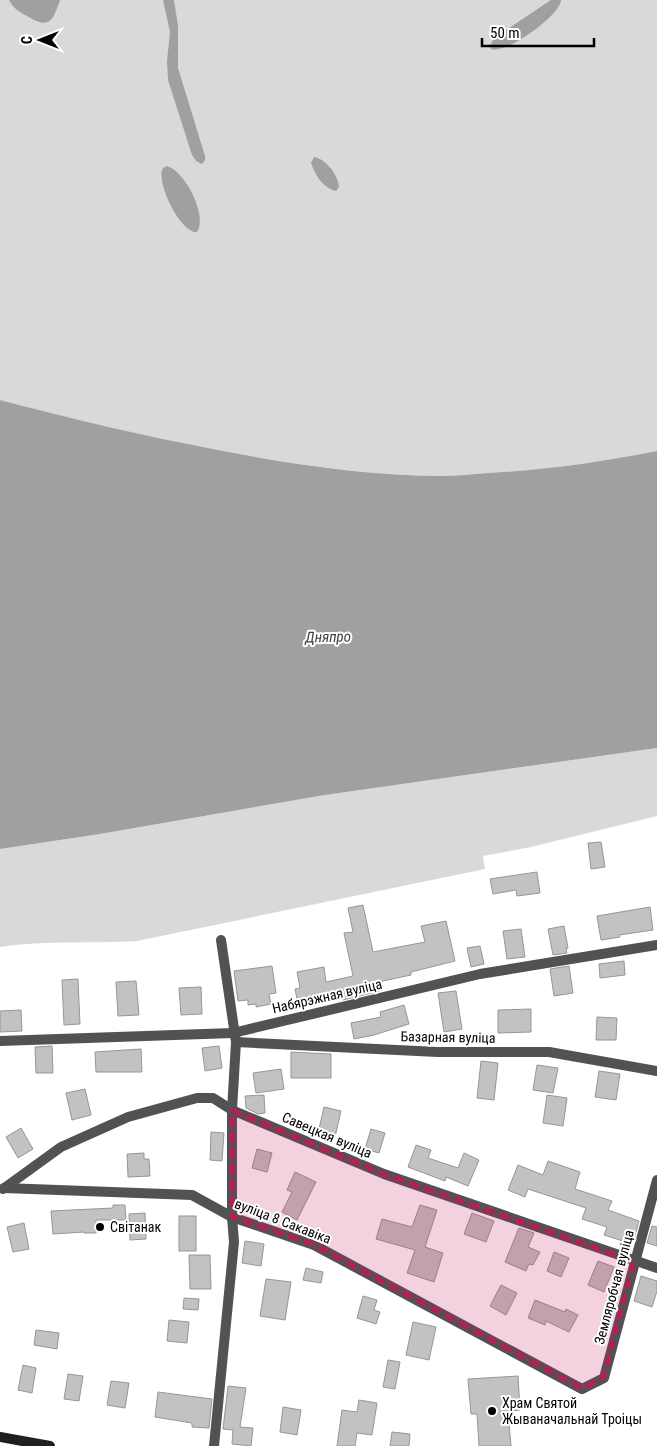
<svg xmlns="http://www.w3.org/2000/svg" width="657" height="1446" font-family="'Roboto Condensed',sans-serif">
<style>
.green{fill:#d9d9d9}
.water{fill:#a0a0a0}
.building{fill:#c2c2c2;stroke:#969696}
.lines{fill:none;stroke-linecap:round;stroke-linejoin:round}
.minor{stroke:#525252;stroke-width:10}
.secondary{stroke:#1f1f1f;stroke-width:10}
.marked{fill:#c2185b;fill-opacity:0.2;stroke:#c2185b;stroke-width:4;stroke-dasharray:10 6;stroke-linejoin:round}
.poi-dot{fill:#000;stroke:#fff;stroke-width:2}
.labels{text-anchor:middle;stroke-width:4;stroke-linejoin:round;paint-order:stroke}
.street-label{font-size:14px;fill:#000;stroke:#fff}
.poi-label{font-size:14px;fill:#000;stroke:#fff;text-anchor:start}
.water-label{font-size:15px;font-style:italic;fill:#414141;stroke:#fff}
</style>
<rect width="100%" height="100%" fill="#fff"/>
<g class="green">
<path d="M0,0H657V451C601,462 545,470 488,473C472,474 455,476 439,476C364,475 291,464 218,450C144,436 72,420 0,400Z"/>
<path d="M657,748V816L531,847L483,856L485,869L137,941C91,944 45,940 0,947V849L100,834L325,795Z"/>
</g>
<g class="water">
<path d="M9,0H60C53,21 49,30 27,16C19,12 13,8 9,0Z"/>
<polygon points="163,0 174,0 178,26 178,68 205,156 205,160 202,164 196,161 192,155 168,80 167,61 170,32"/>
<path d="M551,0H561C561,15 505,55 491,49L490,46L494,38Z"/>
<path d="M314,157C326,159 338,175 339,187L336,191C323,188 315,175 311,163Z"/>
<path d="M167,166C185,171 208,216 197,232C181,234 155,182 163,168Z"/>
<path d="M0,400C72,419 144,436 218,450C291,464 364,475 439,476C455,476 472,474 488,473C545,470 601,462 657,451V748L325,795L100,834L0,849Z"/>
</g>
<g class="building">
<polygon points="601,842 605,867 591,869 588,843"/>
<polygon points="537,872 540,893 517,896 516,890 493,894 490,879"/>
<polygon points="363,905 373,952 425,942 421,926 446,921 455,961 411,972 411,975 378,982 380,991 343,1000 341,991 297,999 295,989 300,988 297,972 324,967 326,982 353,976 344,933 353,932 348,908"/>
<polygon points="650,907 653,930 619,935 620,937 601,940 597,916"/>
<polygon points="564,926 568,948 566,949 567,953 553,955 548,929"/>
<polygon points="521,929 525,957 507,959 503,931"/>
<polygon points="480,946 484,964 471,967 467,948"/>
<polygon points="624,961 625,975 600,978 599,964"/>
<polygon points="272,966 276,993 269,994 271,1004 256,1007 256,1004 248,1005 248,1000 238,1001 234,971"/>
<polygon points="569,966 573,993 554,996 550,969"/>
<polygon points="78,979 80,1024 64,1025 62,980"/>
<polygon points="136,981 139,1015 118,1016 116,982"/>
<polygon points="201,987 202,1014 181,1015 179,988"/>
<polygon points="456,991 462,1029 444,1032 438,993"/>
<polygon points="404,1005 409,1024 374,1035 354,1039 351,1023 381,1017 380,1012"/>
<polygon points="531,1009 531,1032 498,1033 498,1010"/>
<polygon points="21,1010 22,1031 0,1032 0,1011"/>
<polygon points="597,1017 617,1018 616,1040 596,1040"/>
<polygon points="52,1046 53,1073 36,1073 35,1047"/>
<polygon points="219,1046 222,1068 205,1071 202,1048"/>
<polygon points="141,1049 142,1072 96,1072 95,1052"/>
<polygon points="291,1052 331,1054 331,1078 291,1078"/>
<polygon points="481,1061 498,1063 494,1100 477,1098"/>
<polygon points="537,1065 558,1068 553,1093 533,1090"/>
<polygon points="281,1069 284,1089 256,1093 253,1073"/>
<polygon points="599,1071 620,1074 616,1100 595,1097"/>
<polygon points="85,1089 91,1115 72,1120 66,1093"/>
<polygon points="264,1095 265,1113 258,1114 246,1108 245,1096"/>
<polygon points="547,1095 567,1098 563,1126 543,1123"/>
<polygon points="324,1107 341,1111 335,1137 318,1133"/>
<polygon points="21,1128 33,1149 18,1158 6,1137"/>
<polygon points="371,1129 385,1133 379,1153 365,1149"/>
<polygon points="211,1132 224,1133 222,1161 210,1160"/>
<polygon points="416,1145 431,1150 428,1158 458,1168 464,1153 479,1160 468,1186 446,1177 445,1181 408,1167"/>
<polygon points="257,1149 272,1153 267,1172 252,1168"/>
<polygon points="144,1153 144,1159 149,1159 150,1176 128,1177 127,1154"/>
<polygon points="548,1161 580,1172 575,1189 612,1201 608,1210 639,1221 634,1239 628,1237 626,1242 604,1235 607,1227 582,1219 586,1208 528,1189 525,1197 508,1190 518,1165 543,1175"/>
<polygon points="295,1172 316,1182 297,1220 282,1212 292,1192 287,1190"/>
<polygon points="113,1205 125,1205 126,1220 96,1220 96,1233 84,1233 84,1232 53,1234 51,1211 113,1208"/>
<polygon points="420,1205 437,1210 425,1247 443,1253 434,1282 407,1273 415,1250 376,1239 382,1219 412,1227"/>
<polygon points="145,1213 146,1239 130,1240 129,1214"/>
<polygon points="472,1213 494,1221 486,1242 464,1234"/>
<rect x="179" y="1216" width="17" height="35"/>
<polygon points="24,1223 29,1249 13,1252 7,1227"/>
<polygon points="652,1226 657,1227 657,1246 647,1243"/>
<polygon points="519,1228 534,1233 528,1247 540,1252 533,1265 529,1264 526,1271 505,1262"/>
<polygon points="245,1241 264,1244 261,1266 242,1263"/>
<polygon points="554,1252 569,1258 561,1277 547,1271"/>
<polygon points="189,1255 210,1255 211,1289 190,1289"/>
<polygon points="598,1261 614,1267 604,1292 588,1285"/>
<polygon points="306,1268 323,1272 321,1283 303,1280"/>
<polygon points="641,1276 657,1281 657,1291 652,1307 634,1301"/>
<polygon points="266,1279 291,1282 285,1320 260,1316"/>
<polygon points="501,1285 517,1293 506,1315 490,1306"/>
<polygon points="363,1296 377,1300 374,1310 380,1312 376,1324 357,1318"/>
<polygon points="184,1298 199,1299 198,1310 183,1309"/>
<polygon points="535,1300 565,1312 566,1309 578,1315 569,1332 546,1321 545,1325 528,1318"/>
<polygon points="169,1320 189,1322 187,1343 167,1341"/>
<polygon points="413,1322 436,1327 429,1360 406,1355"/>
<polygon points="36,1330 59,1333 57,1349 34,1345"/>
<polygon points="388,1360 400,1362 395,1389 383,1387"/>
<polygon points="23,1365 36,1368 32,1393 18,1390"/>
<polygon points="68,1374 83,1376 79,1401 64,1399"/>
<polygon points="518,1376 520,1410 508,1411 511,1446 479,1446 477,1414 471,1414 468,1379"/>
<polygon points="111,1381 129,1383 125,1408 107,1405"/>
<polygon points="228,1386 246,1388 240,1427 253,1428 251,1446 232,1444 233,1430 223,1429"/>
<polygon points="158,1392 212,1399 209,1428 192,1427 192,1423 155,1417"/>
<polygon points="359,1400 377,1403 372,1435 357,1433 355,1446 337,1446 342,1410 357,1412"/>
<polygon points="283,1407 301,1410 297,1435 280,1432"/>
<polygon points="392,1432 410,1434 409,1446 390,1446"/>
</g>
<g class="lines">
<g class="minor">
<polyline points="0,1041 233,1033 480,974 657,945"/>
<polyline points="236,1042 438,1052 549,1052 657,1071"/>
<polyline points="4,1188 192,1195 232,1217 314,1245 582,1389 604,1378 657,1180"/>
<polyline points="3,1189 61,1147 128,1117 197,1098 213,1098 232,1110 384,1174 657,1268"/>
<polyline points="214,1446 234,1242 232,1217 232,1110 236,1042 221,940"/>
</g>
<polyline class="secondary" points="0,1437 50,1446"/>
</g>
<path class="marked" d="M232,1110L384,1174L634,1261L604,1378L582,1389L314,1245L232,1217Z"/>
<g class="poi-dot">
<circle cx="100" cy="1227" r="5"/>
<circle cx="492" cy="1411" r="5"/>
</g>
<g class="labels">
<g class="street-label">
<text transform="translate(327 996) rotate(-13)" y="5">Набярэжная вуліца</text>
<text transform="translate(448 1037) rotate(1)" y="5">Базарная вуліца</text>
<text transform="translate(327 1135) rotate(23)" y="5">Савецкая вуліца</text>
<text transform="translate(283 1221) rotate(21)" y="5">вуліца 8 Сакавіка</text>
<text transform="translate(614 1287) rotate(-75)" y="5">Земляробчая вуліца</text>
</g>
<g class="poi-label">
<text x="110" y="1232">Світанак</text>
<text x="502" y="1408">Храм Святой<tspan x="502" dy="16">Жываначальнай Троіцы</tspan></text>
</g>
<g class="water-label">
<text transform="translate(328 637) rotate(-1)" y="5">Дняпро</text>
</g>
</g>
<g transform="translate(40 40) rotate(270)" stroke="#ffffff" stroke-width="4" paint-order="stroke">
<path d="M0-4L9 19L0 12L-9 19Z" fill="#000000"/>
<text y="-8" font-size="14" font-weight="bold" text-anchor="middle" fill="#000000">С</text>
</g>
<path d="M482 38v8h112v-8" fill="none" stroke="#000000" stroke-width="2.5"/>
<text x="490" y="38" font-size="15" fill="#000000" stroke="#ffffff" stroke-width="4" paint-order="stroke">50 m</text>
</svg>
